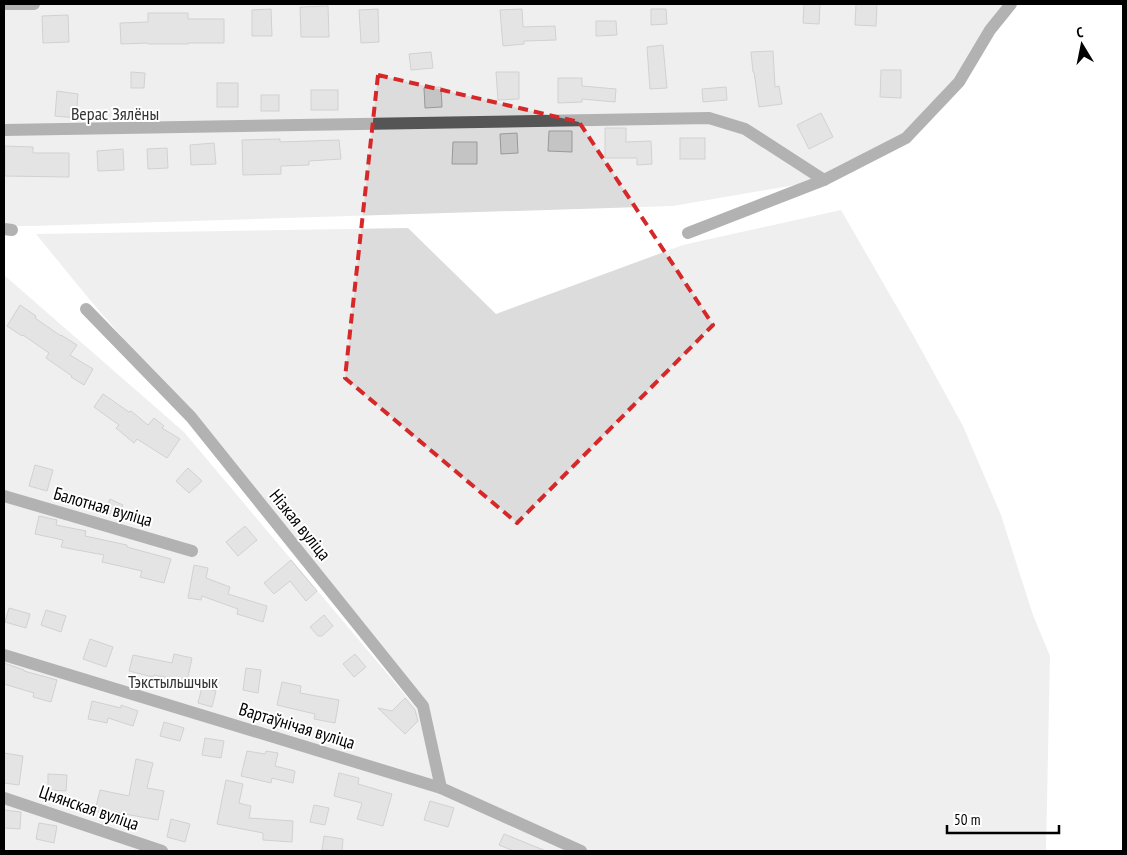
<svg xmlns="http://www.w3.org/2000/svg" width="1127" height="855" font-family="'PT Sans Narrow',sans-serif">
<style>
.green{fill:#dcdcdc}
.building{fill:#c4c4c4;stroke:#999}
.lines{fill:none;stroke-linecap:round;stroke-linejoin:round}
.minor{stroke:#555;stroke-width:12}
.marked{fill:none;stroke:#d62828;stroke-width:4;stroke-dasharray:10 6;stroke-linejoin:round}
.labels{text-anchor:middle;stroke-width:4;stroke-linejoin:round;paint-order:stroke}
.park-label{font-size:18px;fill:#333;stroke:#fff}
.street-label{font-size:18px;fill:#000;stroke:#fff}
</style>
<rect width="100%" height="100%" fill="#fff"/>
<g class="green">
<polygon points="4,4 1011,4 959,82 906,138 824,180 673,206 33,226 4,226"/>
<polygon points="841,210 912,333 963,426 1001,515 1033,615 1050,656 1046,851 581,851 440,788 423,706 191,417 90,300 36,234 408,228 496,314 683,245"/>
<polygon points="4,275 184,432 417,709 438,793 575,851 4,851"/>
</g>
<g class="building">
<polygon points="804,4 820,4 819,24 803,23"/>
<polygon points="856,4 877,4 876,26 855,25"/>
<polygon points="328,6 329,37 301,37 300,7"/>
<polygon points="271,9 272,36 252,36 252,10"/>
<polygon points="378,9 379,42 361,43 359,10"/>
<polygon points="522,9 523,27 555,26 556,40 524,41 524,44 503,46 500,10"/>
<polygon points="651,9 666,9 667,24 651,25"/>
<polygon points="148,13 188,13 188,19 224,19 224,43 188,43 188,44 148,44 148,43 121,44 120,23 148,22"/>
<polygon points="68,15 69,42 43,43 42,16"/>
<polygon points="596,21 616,21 617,35 596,36"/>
<polygon points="663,45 667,88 650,89 647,47"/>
<polygon points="773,51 775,87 779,86 782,104 759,107 754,72 753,72 751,52"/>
<polygon points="431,52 433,68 411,70 409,54"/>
<polygon points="881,70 901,70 901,98 880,97"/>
<polygon points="131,72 145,73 144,88 131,88"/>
<polygon points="496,72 519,72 519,99 498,100"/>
<polygon points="558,78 582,78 582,86 616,89 615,102 582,99 582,102 558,103"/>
<rect x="217" y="83" width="21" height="24"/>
<polygon points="441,87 442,107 425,108 424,88"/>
<polygon points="726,87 727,100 703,102 702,89"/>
<rect x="311" y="90" width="27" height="20"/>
<polygon points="57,91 78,94 76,118 55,116"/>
<rect x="261" y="95" width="18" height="16"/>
<polygon points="821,113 833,137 809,149 797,125"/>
<polygon points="605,128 626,128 626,142 651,141 652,164 637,165 637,158 605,158"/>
<polygon points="549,131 572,131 572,152 548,151"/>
<polygon points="517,133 518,153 501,154 500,134"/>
<rect x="680" y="138" width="25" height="21"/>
<polygon points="280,139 280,142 339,140 341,159 309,161 309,165 281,166 281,174 243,175 242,140"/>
<polygon points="453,142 477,142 477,164 452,164"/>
<polygon points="214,143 216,164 191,165 190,145"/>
<polygon points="5,146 33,147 33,153 69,153 69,177 5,176"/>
<polygon points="167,148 168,168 148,169 147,149"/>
<polygon points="123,149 124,170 98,171 97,151"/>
<polygon points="20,305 36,316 35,318 61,336 61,335 77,345 70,355 93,369 84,385 71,377 72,376 46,358 49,353 23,335 22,336 7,326"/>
<polygon points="103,394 129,412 131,411 148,425 154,418 164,426 162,428 180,439 167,458 137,439 134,443 116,428 119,425 94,407"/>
<polygon points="35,465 53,470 47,491 29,486"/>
<polygon points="188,468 202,481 189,493 176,481"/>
<polygon points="110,499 123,505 117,517 105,511"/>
<polygon points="39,516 57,520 56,525 86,531 85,536 127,545 127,547 171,559 164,583 140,577 142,571 102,562 104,555 61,547 63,540 35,534"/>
<polygon points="245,526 257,540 238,556 226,542"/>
<polygon points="291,560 317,591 306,601 290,581 274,594 264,583"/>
<polygon points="194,565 208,568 206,578 230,587 228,594 267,606 263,622 237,614 238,609 202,596 201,600 188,598"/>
<polygon points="9,608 30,614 26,628 5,622"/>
<polygon points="46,610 66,616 61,632 41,625"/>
<polygon points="324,615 333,626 322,636 318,636 310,627"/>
<polygon points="90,639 113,647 106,667 83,659"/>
<polygon points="174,654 192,658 187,681 154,675 153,677 129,671 133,655 172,663"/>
<polygon points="355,654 366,667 354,677 343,664"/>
<polygon points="4,663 24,670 24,671 57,680 51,702 33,697 34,693 4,684"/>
<polygon points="246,668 261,670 258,693 243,690"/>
<polygon points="282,682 301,686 300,693 339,700 335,723 314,719 315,714 277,705"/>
<polygon points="202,687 216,691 212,707 198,703"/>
<polygon points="405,698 415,710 418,721 405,734 378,708 392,711"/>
<polygon points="92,701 121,708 121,705 138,711 133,726 108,718 107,723 88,719"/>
<polygon points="164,722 184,728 180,741 160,736"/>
<polygon points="205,738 224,741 221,758 202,755"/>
<polygon points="247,751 265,754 266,751 278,753 275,766 295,771 293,783 272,778 271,783 241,776"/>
<polygon points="4,753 23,756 19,785 4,783"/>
<polygon points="136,759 153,763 147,788 164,791 158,820 114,812 113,815 95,811 100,790 129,796"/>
<polygon points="339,773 359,778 358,784 392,794 383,826 357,819 362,803 334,796"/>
<polygon points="48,774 67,775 66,791 48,790"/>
<polygon points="226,780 243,784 239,803 251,806 249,818 293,821 292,842 263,840 263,833 217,824"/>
<polygon points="430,801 454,808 448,827 424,820"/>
<polygon points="314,805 329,808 325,825 310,822"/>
<polygon points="4,810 21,812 20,829 4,828"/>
<polygon points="171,819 190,824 185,842 167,837"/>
<polygon points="39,823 57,826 54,843 36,839"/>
<polygon points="504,834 546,851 514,851 499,845"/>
<polygon points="324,836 343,839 342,851 322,850"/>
</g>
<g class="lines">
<g class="minor">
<polyline points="4,4 34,4"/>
<polyline points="4,130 709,118 745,129 824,180"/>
<polyline points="4,229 12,230"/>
<polyline points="688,233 824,180 906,138 959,82 990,30 1011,4"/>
<polyline points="86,309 191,417 423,706 441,788"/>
<polyline points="4,496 192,551"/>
<polyline points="4,655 441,788 581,851"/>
<polyline points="4,798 162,851"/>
</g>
</g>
<path d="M0 0H1127V855H0ZM378,75L579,122L713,325L517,523L345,378Z" fill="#fff" fill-opacity=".55" fill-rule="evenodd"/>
<path class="marked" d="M378,75L579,122L713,325L517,523L345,378Z"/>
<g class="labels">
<g class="park-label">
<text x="115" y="120">Верас Зялёны</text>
<text x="173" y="688">Тэкстыльшчык</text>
</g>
<g class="street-label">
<text transform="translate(103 507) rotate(16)" y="6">Балотная вуліца</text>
<text transform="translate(300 525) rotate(51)" y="6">Нізкая вуліца</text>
<text transform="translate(297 726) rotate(17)" y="6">Вартаўнічая вуліца</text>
<text transform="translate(89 808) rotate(19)" y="6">Цнянская вуліца</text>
</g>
</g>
<rect width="1127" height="855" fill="none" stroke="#000000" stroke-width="10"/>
<g transform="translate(1082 45) rotate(350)" stroke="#ffffff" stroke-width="4" paint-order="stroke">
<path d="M0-4L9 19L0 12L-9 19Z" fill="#000000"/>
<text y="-8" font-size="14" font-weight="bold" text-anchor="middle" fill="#000000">С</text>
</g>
<path d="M947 825v8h112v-8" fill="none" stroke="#000000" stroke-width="2.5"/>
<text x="954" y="825" font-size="15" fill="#000000" stroke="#ffffff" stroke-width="4" paint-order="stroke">50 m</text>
</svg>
